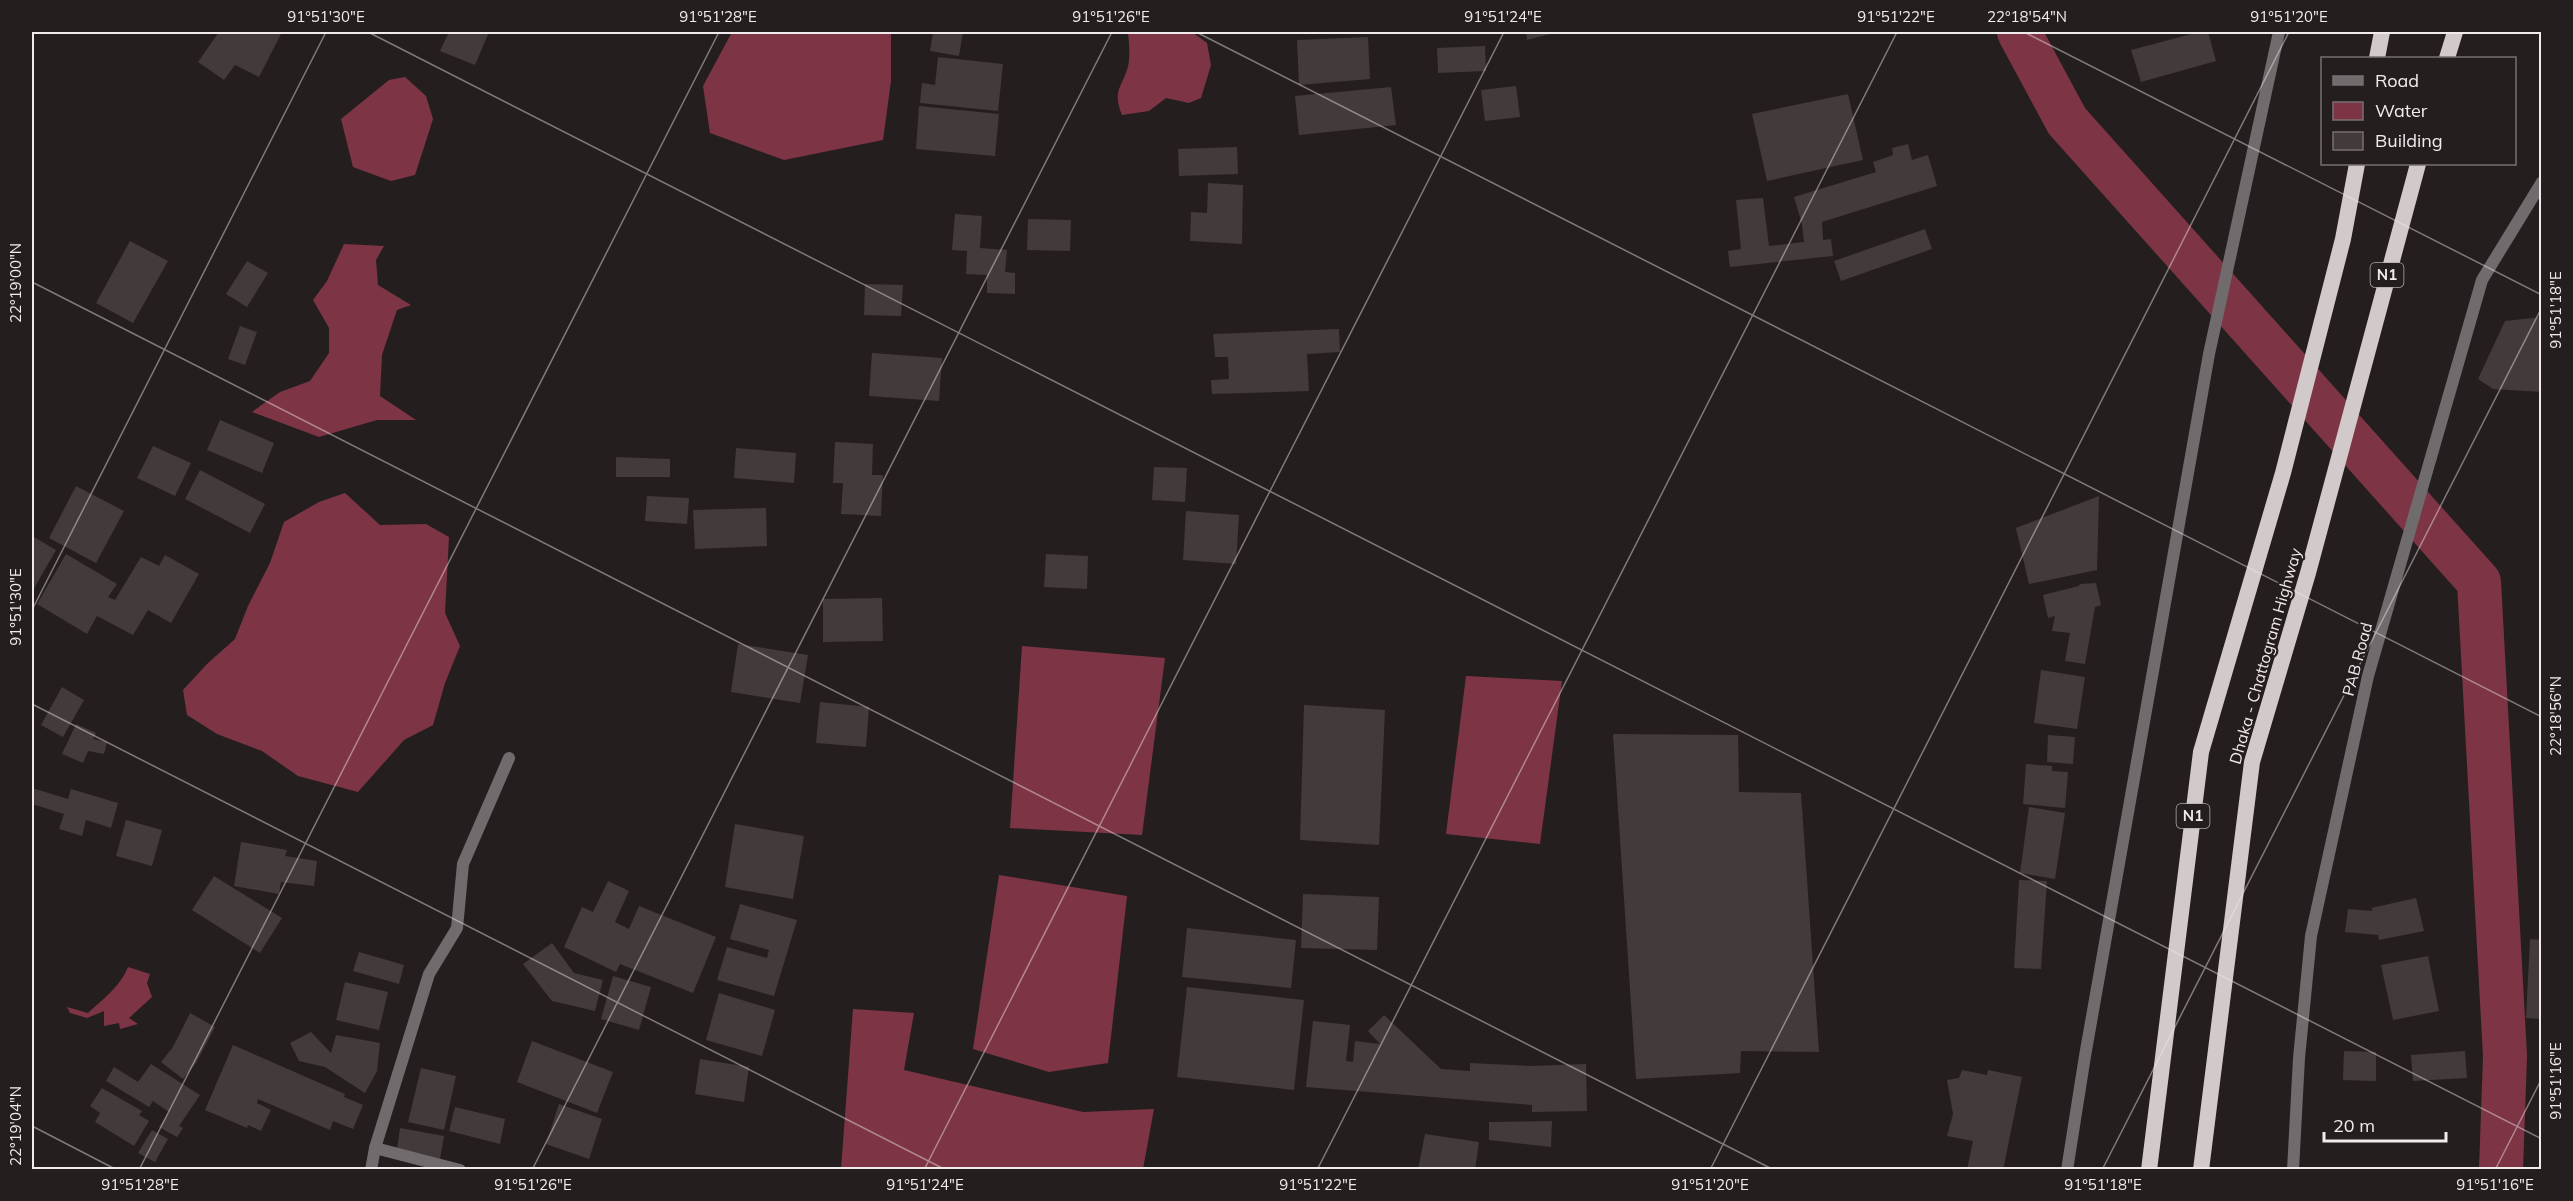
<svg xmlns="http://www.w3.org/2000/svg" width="2573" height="1201" font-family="Mulish,sans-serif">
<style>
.water{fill:#7d3546}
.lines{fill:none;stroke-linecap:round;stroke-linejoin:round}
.canal{stroke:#7d3546;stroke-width:44}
.building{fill:#423a3b}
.minor{stroke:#706c6d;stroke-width:12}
.trunk{stroke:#d2c9ca;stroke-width:16}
.ticks{fill:none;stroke:#f0ebec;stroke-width:1.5;stroke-opacity:0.45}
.labels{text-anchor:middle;stroke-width:4.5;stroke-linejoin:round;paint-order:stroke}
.shield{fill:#251e1f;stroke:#b3aeae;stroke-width:1.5}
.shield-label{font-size:15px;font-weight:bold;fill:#f0ebec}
.street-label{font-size:16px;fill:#f0ebec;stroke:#251e1f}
.neatline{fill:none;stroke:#f0ebec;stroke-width:2}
.ticks-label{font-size:15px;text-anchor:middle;fill:#f0ebec}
</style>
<rect width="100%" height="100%" fill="#251e1f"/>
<g class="water">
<polygon points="732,32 891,32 891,81 883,140 784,160 710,133 703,86"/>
<path d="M1128,32H1192L1207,43L1211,65L1201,98L1189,103L1166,98L1149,111L1122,115C1113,91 1120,90 1127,70C1131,58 1129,44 1128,32Z"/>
<polygon points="405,77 426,96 433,119 415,175 391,181 353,167 341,119 389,80"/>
<polygon points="344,244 384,246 376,260 378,285 411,305 397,310 382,355 380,396 416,420 377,420 319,437 252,412 280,392 310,381 329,353 329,328 313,300 327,281"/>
<polygon points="345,493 380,525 426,524 449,537 445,613 460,646 445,683 433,725 404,740 358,792 298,776 262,751 217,734 187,715 183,690 207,664 235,639 248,606 270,563 284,522 319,502"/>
<polygon points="1022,646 1165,658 1142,835 1010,828"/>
<polygon points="1466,676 1562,681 1540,844 1446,834"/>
<polygon points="999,875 1127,896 1108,1063 1049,1072 973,1049"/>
<path d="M128,967L150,974L147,983L152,997L129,1018L138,1024L120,1029L119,1023L104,1026V1011L87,1018L70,1013L67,1007L88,1013C104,998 119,988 128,967Z"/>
<polygon points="853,1009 914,1013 904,1070 1083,1112 1154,1109 1143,1169 841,1169"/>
</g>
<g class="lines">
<polyline class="canal" points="2019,32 2067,121 2479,582 2505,1056 2501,1170"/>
</g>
<g class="building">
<polygon points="219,32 282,32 259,77 235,65 224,80 198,62"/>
<polygon points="449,32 489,32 475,65 440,51"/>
<polygon points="933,32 963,32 959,56 930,51"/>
<polygon points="1526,32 1558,32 1527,40"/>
<polygon points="2199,32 2208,32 2216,61 2141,82 2131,50"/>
<polygon points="1368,37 1370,79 1299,85 1297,40"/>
<polygon points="1485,46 1486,71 1438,73 1437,48"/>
<polygon points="938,57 1003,64 998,111 920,103 922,83 935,85"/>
<polygon points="1516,86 1520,117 1485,121 1481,90"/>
<polygon points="1391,87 1396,125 1299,135 1295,96"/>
<polygon points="1848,94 1863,160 1767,181 1752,114"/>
<polygon points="919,106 999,114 995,156 916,149"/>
<polygon points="1908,144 1912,160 1928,155 1937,186 1822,222 1823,240 1831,239 1833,256 1730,267 1728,251 1741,249 1736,200 1763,198 1769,246 1804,242 1802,224 1794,197 1876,172 1873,162 1893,155 1892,148"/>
<polygon points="1237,147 1238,174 1179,176 1178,149"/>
<polygon points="1208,183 1243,185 1242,244 1190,241 1191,212 1207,213"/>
<polygon points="955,214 982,216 980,248 1007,250 1005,272 1015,273 1015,294 987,293 987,275 966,274 967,251 952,250"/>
<polygon points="1028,219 1071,220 1070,251 1027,250"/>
<polygon points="1925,229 1932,249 1841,281 1834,261"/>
<polygon points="130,241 168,261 133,323 96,303"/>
<polygon points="247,261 268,273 247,307 226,294"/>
<polygon points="865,284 903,285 901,316 864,315"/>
<polygon points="2542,317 2542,392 2493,389 2478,379 2505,321"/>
<polygon points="240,326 257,332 245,365 228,359"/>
<polygon points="1339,329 1340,352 1307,354 1309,391 1212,394 1211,380 1229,379 1228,357 1215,357 1213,334"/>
<polygon points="872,353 942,358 939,401 869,396"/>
<polygon points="220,420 274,443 262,473 207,450"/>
<polygon points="835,442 873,444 872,475 883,475 881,516 841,514 843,483 833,483"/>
<polygon points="153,446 191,463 175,496 137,478"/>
<polygon points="736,448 796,453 794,483 734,478"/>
<polygon points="616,457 670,459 670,477 616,477"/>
<polygon points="1154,467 1187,468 1185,502 1152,500"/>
<polygon points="200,470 265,504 250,533 185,499"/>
<polygon points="76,486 124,511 96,563 49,538"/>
<polygon points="647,496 689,498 687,524 645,521"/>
<polygon points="2099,496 2097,570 2029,584 2016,528"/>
<polygon points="766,508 767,546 695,549 693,510"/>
<polygon points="1186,511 1239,515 1236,564 1183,560"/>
<polygon points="32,536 56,550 32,592"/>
<polygon points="66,554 117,584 108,597 115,600 141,557 159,566 165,555 199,574 171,623 148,610 133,635 97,616 87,634 37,604"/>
<polygon points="1046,554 1088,556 1087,589 1044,587"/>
<polygon points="2096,583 2101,605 2095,607 2085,664 2065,661 2070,633 2052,631 2055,616 2048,618 2043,595 2079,586 2080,584"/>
<polygon points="882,598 883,641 823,642 823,599"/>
<polygon points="738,644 808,655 800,703 731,692"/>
<polygon points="2041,670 2085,677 2077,729 2034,723"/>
<polygon points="62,687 84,700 63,737 41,725"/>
<polygon points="820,702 869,707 866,747 816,743"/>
<polygon points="1304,705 1385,710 1379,845 1300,840"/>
<polygon points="76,724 96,733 93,739 107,742 104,754 88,751 83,763 62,754"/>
<polygon points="1613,734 1738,735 1739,792 1801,793 1819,1052 1741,1051 1740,1073 1636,1079"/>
<polygon points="2048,735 2075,737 2073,764 2047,762"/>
<polygon points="2026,764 2052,766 2052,771 2068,772 2065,808 2023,804"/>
<polygon points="32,788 68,799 71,789 118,803 111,828 86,820 82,836 59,829 64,814 32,804"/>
<polygon points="2029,807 2065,813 2055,879 2020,873"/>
<polygon points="126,820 162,830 152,866 116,856"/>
<polygon points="735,824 804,836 793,899 725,887"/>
<polygon points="241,842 287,850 285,856 317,861 314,886 281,882 279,894 234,886"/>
<polygon points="214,876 282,918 260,953 192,910"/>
<polygon points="2019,880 2047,881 2041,969 2014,968"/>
<polygon points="608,881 629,891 615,922 629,929 639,906 716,937 693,993 620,964 616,972 564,947 582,907 593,912"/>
<polygon points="1303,894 1379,897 1377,950 1301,948"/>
<polygon points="2416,898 2424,931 2379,940 2378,935 2345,932 2348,909 2373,911 2371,908"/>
<polygon points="740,904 797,920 774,996 717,980 727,947 767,958 769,950 730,939"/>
<polygon points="1187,928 1296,940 1291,988 1182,977"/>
<polygon points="2530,939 2542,940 2542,1019 2526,1018"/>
<polygon points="552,943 574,973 603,980 595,1011 552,1001 523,964"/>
<polygon points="359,952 404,965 399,984 353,971"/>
<polygon points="2428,956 2439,1011 2393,1020 2381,965"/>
<polygon points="613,976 651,987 639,1030 601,1019"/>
<polygon points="345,982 388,992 379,1030 336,1020"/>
<polygon points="1187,987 1304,1000 1294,1090 1177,1077"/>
<polygon points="719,993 775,1010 762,1056 706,1040"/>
<polygon points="190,1013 215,1027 196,1063 183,1079 161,1062 173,1047"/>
<polygon points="1384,1015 1441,1069 1470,1071 1470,1063 1531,1066 1586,1064 1587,1111 1532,1112 1532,1105 1306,1087 1313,1021 1350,1025 1346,1061 1353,1062 1355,1041 1380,1044 1368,1031"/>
<polygon points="311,1032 331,1053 336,1035 380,1043 377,1071 365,1093 325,1067 299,1061 290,1043"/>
<polygon points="532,1041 613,1072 597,1113 517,1082"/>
<polygon points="233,1045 345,1094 344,1097 363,1105 353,1129 333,1121 330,1130 258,1099 257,1103 271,1110 261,1131 248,1125 247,1128 205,1110"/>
<polygon points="2344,1051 2376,1052 2376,1081 2343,1080"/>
<polygon points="2465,1051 2467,1078 2413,1081 2411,1055"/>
<polygon points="700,1059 749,1067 744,1102 695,1094"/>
<polygon points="151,1064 200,1095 179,1126 183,1128 177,1137 159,1127 169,1112 153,1101 149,1107 106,1081 114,1067 138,1082"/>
<polygon points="421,1068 456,1076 444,1130 408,1122"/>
<polygon points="1962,1070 1987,1075 1988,1070 2022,1077 2003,1170 1967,1170 1973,1141 1947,1136 1953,1114 1947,1080 1959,1078"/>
<polygon points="102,1088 142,1111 139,1115 149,1121 134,1146 95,1122 100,1113 90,1106"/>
<polygon points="559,1104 602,1119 589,1159 546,1144"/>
<polygon points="455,1107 505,1119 500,1144 449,1131"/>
<polygon points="1552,1121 1551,1147 1489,1140 1489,1122"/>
<polygon points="400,1128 444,1136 440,1159 397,1149"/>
<polygon points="152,1130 168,1139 155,1162 138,1153"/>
<polygon points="1425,1134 1479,1142 1475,1170 1418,1170"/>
</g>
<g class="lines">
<g class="minor">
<polyline points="375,1148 429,974 457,928 463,864 509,758"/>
<polyline points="371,1170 375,1148 460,1170"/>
<polyline points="2067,1170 2085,1056 2209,354 2279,32"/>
<polyline points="2293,1170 2299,1058 2311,936 2368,676 2482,280 2542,182"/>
</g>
<g class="trunk">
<polyline points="2377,58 2382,32"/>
<polyline points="2447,58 2455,32"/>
<polyline points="2149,1170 2201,752 2283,473 2343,239 2357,164"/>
<polyline points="2201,1170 2252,762 2308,573 2418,164"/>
</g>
</g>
<path class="ticks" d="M368,32L2542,1139M1196,32L2542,717M2024,32L2542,295M32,282L1774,1170M32,610L326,32M32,704L946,1170M32,1126L117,1170M139,1170L719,32M532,1170L1112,32M924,1170L1504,32M1317,1170L1897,32M1710,1170L2289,32M2102,1170L2542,307M2495,1170L2542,1078"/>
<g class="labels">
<g class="shield">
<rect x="2370.5" y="263" width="33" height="24" rx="4.5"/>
<rect x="2176.5" y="804" width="33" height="24" rx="4.5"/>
</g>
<g class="shield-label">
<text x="2387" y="280">N1</text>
<text x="2193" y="821">N1</text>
</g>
<g class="street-label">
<text transform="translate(2265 656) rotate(-74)" y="6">Dhaka - Chattogram Highway</text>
<text transform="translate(2357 659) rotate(-75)" y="6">PAB Road</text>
</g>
</g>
<rect width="2573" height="1201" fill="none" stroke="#251e1f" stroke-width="66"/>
<rect x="2321" y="57" width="195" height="108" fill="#251e1f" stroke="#767071" stroke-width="1.5"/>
<rect x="2333" y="76" width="30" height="9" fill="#706c6d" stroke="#767071" stroke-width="1.5"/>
<text x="2375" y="87" font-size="18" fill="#f0ebec">Road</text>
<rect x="2333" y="102" width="30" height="18" fill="#7d3546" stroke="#767071" stroke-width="1.5"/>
<text x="2375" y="117" font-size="18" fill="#f0ebec">Water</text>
<rect x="2333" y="132" width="30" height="18" fill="#423a3b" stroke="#767071" stroke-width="1.5"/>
<text x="2375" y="147" font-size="18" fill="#f0ebec">Building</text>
<path d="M2324 1132v9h122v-9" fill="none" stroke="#f0ebec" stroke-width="3"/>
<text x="2333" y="1132" font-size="18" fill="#f0ebec" stroke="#251e1f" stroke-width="4.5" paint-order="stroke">20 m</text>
<rect x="33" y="33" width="2507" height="1135" class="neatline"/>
<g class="ticks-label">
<text x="326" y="22">91°51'30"E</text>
<text x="718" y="22">91°51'28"E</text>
<text x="1111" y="22">91°51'26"E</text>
<text x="1503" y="22">91°51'24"E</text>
<text x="1896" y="22">91°51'22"E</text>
<text x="2027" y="22">22°18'54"N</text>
<text x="2289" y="22">91°51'20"E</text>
<text transform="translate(16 283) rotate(-90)" y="5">22°19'00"N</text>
<text transform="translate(2556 310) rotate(-90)" y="5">91°51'18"E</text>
<text transform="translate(16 607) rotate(-90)" y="5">91°51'30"E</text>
<text transform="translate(2556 716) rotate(-90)" y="5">22°18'56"N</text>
<text transform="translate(2556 1081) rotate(-90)" y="5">91°51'16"E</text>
<text transform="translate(16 1126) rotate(-90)" y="5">22°19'04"N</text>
<text x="140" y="1190">91°51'28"E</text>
<text x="533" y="1190">91°51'26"E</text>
<text x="925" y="1190">91°51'24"E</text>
<text x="1318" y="1190">91°51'22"E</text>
<text x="1710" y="1190">91°51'20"E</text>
<text x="2103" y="1190">91°51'18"E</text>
<text x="2495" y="1190">91°51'16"E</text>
</g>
</svg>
